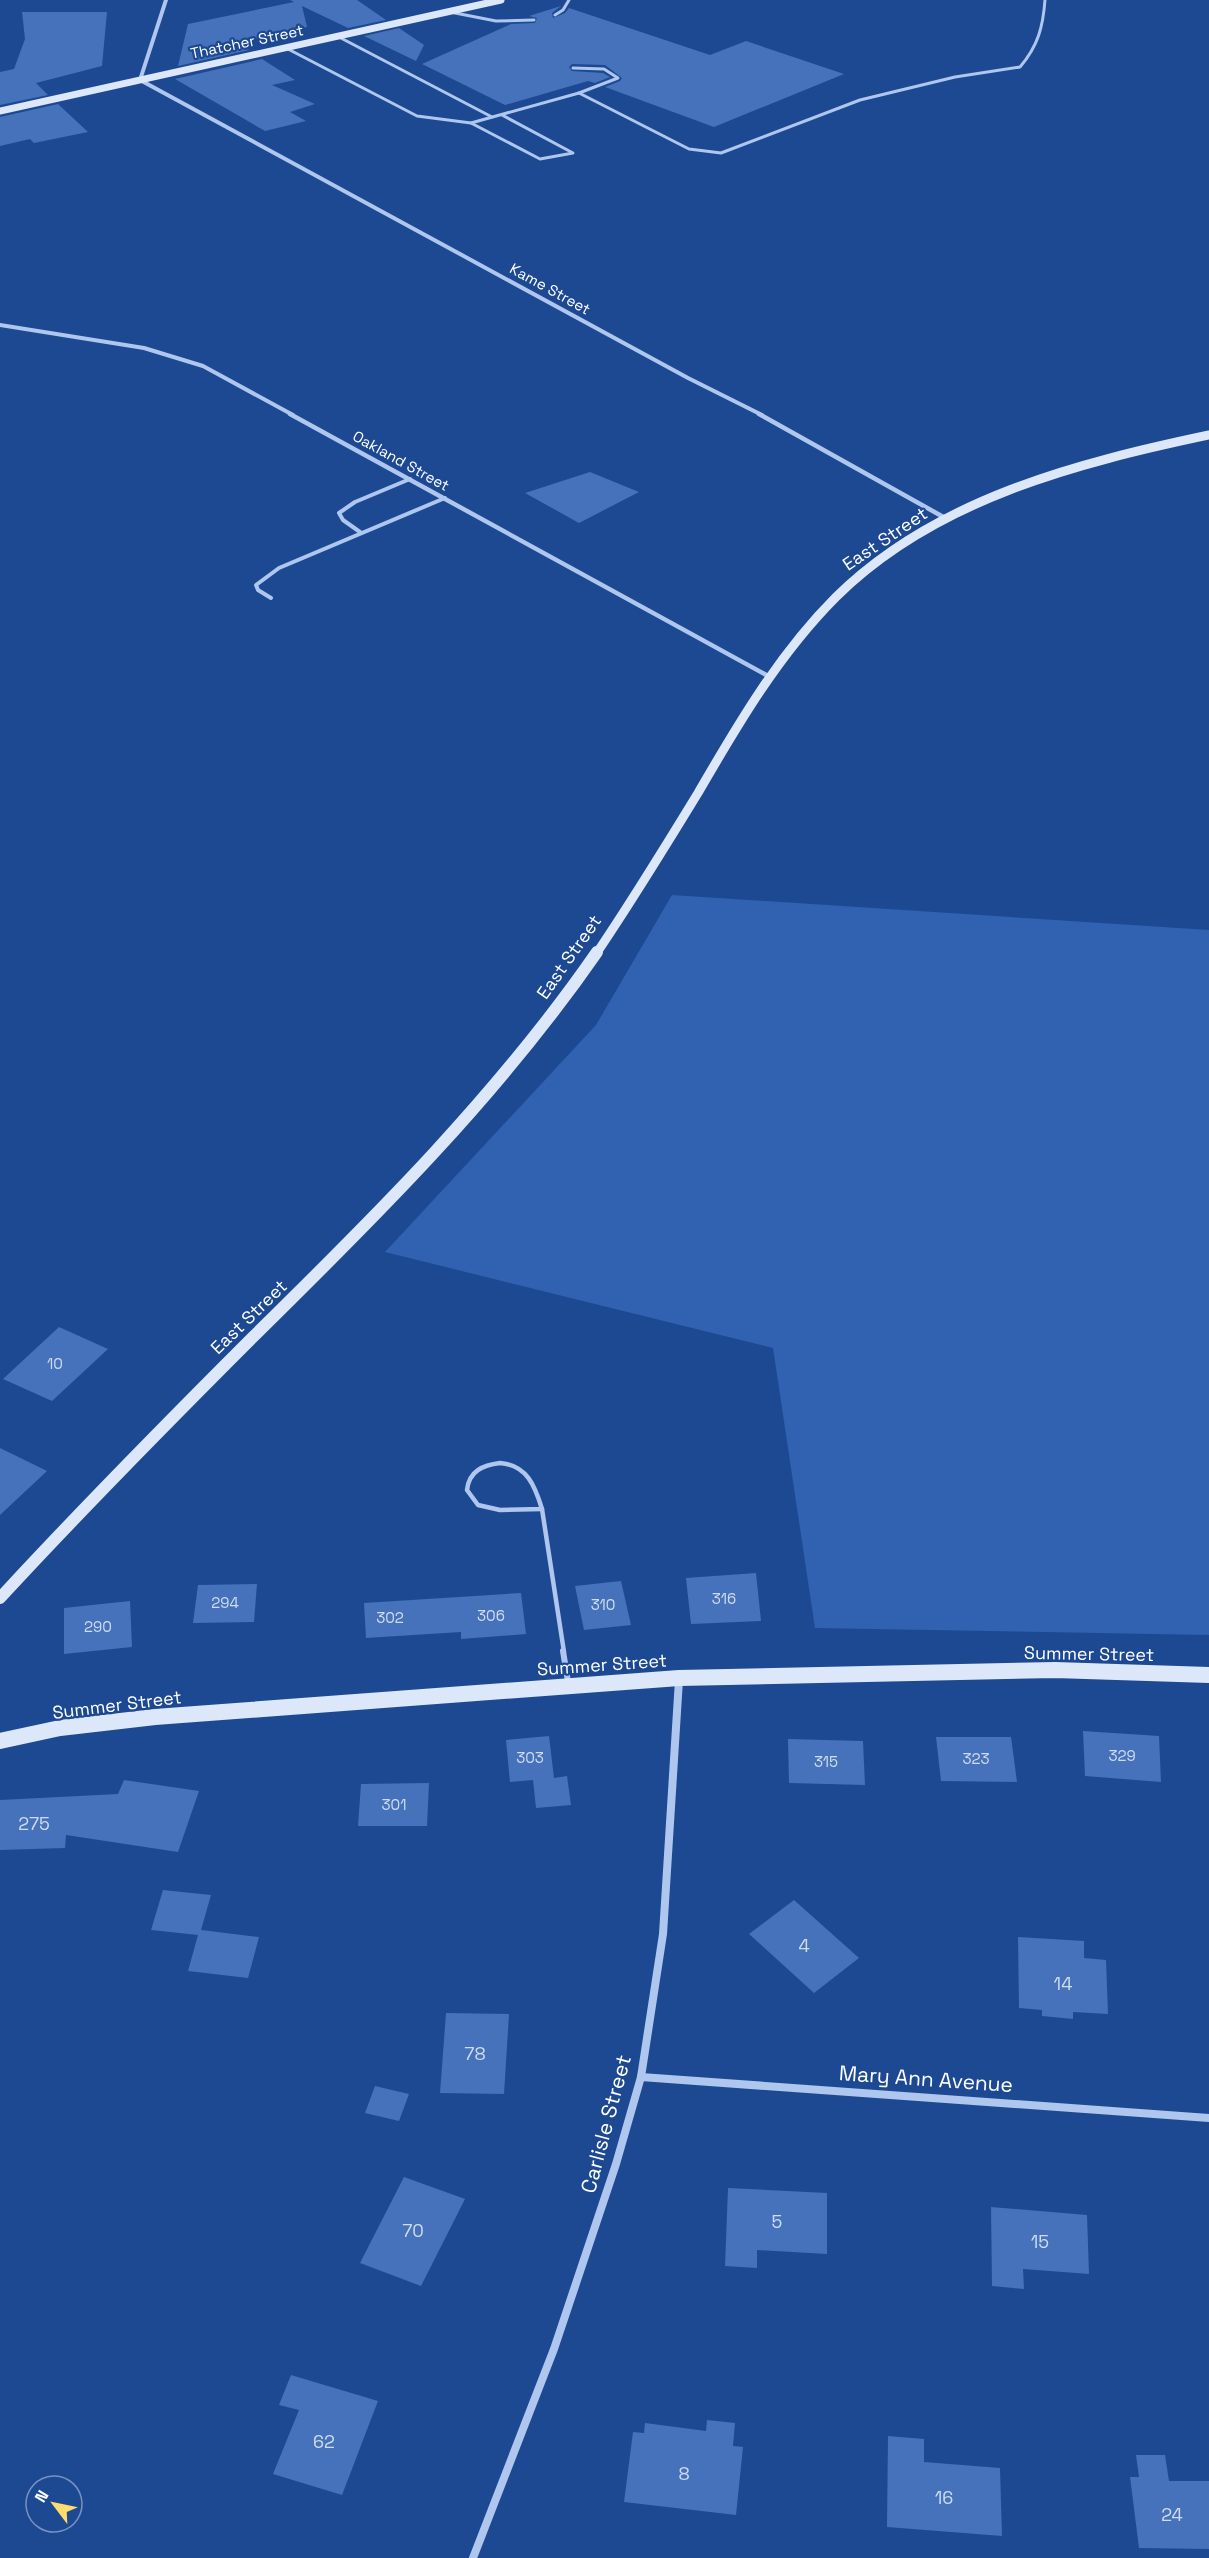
<svg xmlns="http://www.w3.org/2000/svg" width="1209" height="2558" font-family="'Space Grotesk',sans-serif">
<style>
.green{fill:#3062b1}
.building{fill:#4572ba}
.lines{fill:none;stroke-linecap:round;stroke-linejoin:round}
.lane-far3{stroke:#afc7ee;stroke-width:3}
.lane-far2{stroke:#afc7ee;stroke-width:4}
.lane-far1{stroke:#afc7ee;stroke-width:4.5}
.lane{stroke:#afc7ee;stroke-width:6}
.street-far2{stroke:#afc7ee;stroke-width:4}
.street-far1{stroke:#afc7ee;stroke-width:4.5}
.street{stroke:#afc7ee;stroke-width:8}
.secondary-far3{stroke:#dce7fa;stroke-width:7}
.secondary-far2{stroke:#dce7fa;stroke-width:9}
.secondary-far1{stroke:#dce7fa;stroke-width:12}
.secondary{stroke:#dce7fa;stroke-width:16}
.labels{text-anchor:middle;stroke-width:4.5;stroke-linejoin:round;paint-order:stroke}
.far-street-label{font-size:15px;fill:#fff;stroke:#1d4993}
.number-label{font-size:15px;fill:#d0dcee}
.street-label{font-size:18px;fill:#fff;stroke:#1d4993}
.near-number-label{font-size:18px;fill:#d0dcee}
.near-street-label{font-size:21px;fill:#fff;stroke:#1d4993}
</style>
<rect width="100%" height="100%" fill="#1d4993"/>
<polygon class="green" points="672,895 1209,930 1209,1635 815,1628 773,1348 385,1252 596,1025"/>
<g class="building">
<polygon points="290,0 357,0 386,20 348,28 302,6 307,27 236,42 249,50 178,66 188,24 294,2"/>
<polygon points="561,6 552,13 553,18 565,13 569,8 710,55 746,41 844,74 714,127 605,87 620,81 622,78 605,65 572,64 569,67 572,71 603,73 610,77 595,83 588,81 505,105 422,64 511,24 535,23 537,18 529,16"/>
<polygon points="22,12 107,12 102,66 36,83 48,95 0,105 0,72 14,69 25,39"/>
<polygon points="399,28 424,45 416,61 364,36"/>
<polygon points="262,59 295,80 272,85 315,104 290,112 306,121 265,131 175,79"/>
<polygon points="58,104 88,132 34,143 30,139 0,146 0,117"/>
<polygon points="590,472 639,492 579,523 525,493"/>
<polygon points="59,1327 108,1349 52,1401 3,1379"/>
<polygon points="0,1448 47,1471 0,1515"/>
<polygon points="756,1573 761,1621 691,1624 686,1578"/>
<polygon points="621,1581 631,1625 584,1630 575,1586"/>
<polygon points="257,1584 254,1622 193,1623 198,1585"/>
<polygon points="521,1593 526,1634 461,1639 461,1632 366,1638 364,1603"/>
<polygon points="130,1601 132,1647 64,1654 64,1608"/>
<polygon points="1083,1731 1159,1736 1161,1782 1085,1776"/>
<polygon points="549,1736 554,1778 567,1776 571,1805 536,1808 533,1780 510,1782 506,1740"/>
<polygon points="936,1737 1011,1737 1017,1782 941,1781"/>
<polygon points="788,1739 863,1741 865,1785 789,1783"/>
<polygon points="124,1780 199,1791 178,1852 66,1835 65,1848 0,1850 0,1800 118,1794"/>
<polygon points="429,1783 427,1826 358,1826 361,1784"/>
<polygon points="163,1890 211,1895 201,1930 259,1937 248,1978 188,1971 198,1935 151,1930"/>
<polygon points="794,1900 859,1958 814,1993 749,1934"/>
<polygon points="1018,1937 1084,1941 1084,1958 1106,1960 1108,2014 1073,2012 1073,2019 1042,2016 1042,2010 1019,2008"/>
<polygon points="446,2013 509,2014 504,2094 440,2093"/>
<polygon points="375,2086 409,2094 399,2121 365,2113"/>
<polygon points="404,2177 465,2199 421,2286 360,2263"/>
<polygon points="728,2188 827,2193 827,2254 757,2250 757,2268 725,2266"/>
<polygon points="991,2207 1087,2215 1089,2274 1023,2269 1024,2289 992,2286"/>
<polygon points="291,2375 378,2401 342,2495 273,2474 299,2410 279,2405"/>
<polygon points="707,2420 735,2423 733,2446 743,2447 736,2515 624,2502 633,2432 644,2433 645,2423 706,2431"/>
<polygon points="888,2436 924,2439 924,2462 1000,2468 1002,2536 887,2527"/>
<polygon points="1136,2455 1165,2455 1169,2481 1209,2481 1209,2549 1139,2548 1130,2477 1139,2477"/>
</g>
<g class="lines">
<g class="lane-far3">
<polyline points="450,12 496,21 534,20"/>
<polyline points="555,15 563,10 569,0"/>
<polyline points="337,36 492,117"/>
<path d="M286,48L417,116L471,123L579,93L689,149L721,153L860,100L955,77L1020,67C1038,46 1043,27 1045,0"/>
<polyline points="573,68 604,69 618,78 579,93"/>
<polyline points="471,123 540,159 573,153 502,115"/>
</g>
<g class="lane-far2">
<polyline points="360,532 343,520 339,513 355,502 410,479"/>
<polyline points="271,598 258,590 256,585 279,568 445,498"/>
</g>
<g class="lane-far1">
<path d="M500,1463C527,1465 535,1486 542,1509L500,1510L478,1505L467,1490C469,1471 483,1465 500,1463Z"/>
<polyline points="542,1509 564,1652"/>
</g>
<polyline class="lane" points="563,1651 568,1682"/>
<g class="street-far2">
<polyline points="166,0 140,80 688,378 762,415"/>
<polyline points="0,325 144,348 203,366 293,415"/>
</g>
<g class="street-far1">
<polyline points="290,414 770,677"/>
<polyline points="759,414 947,519"/>
</g>
<g class="street">
<polyline points="641,2077 1209,2118"/>
<polyline points="473,2558 554,2349 616,2164 641,2077 663,1934 679,1680"/>
</g>
<polyline class="secondary-far3" points="0,111 501,0"/>
<path class="secondary-far2" d="M596,954C632,901 665,847 698,793C738,724 779,654 836,597C935,499 1077,463 1209,435"/>
<path class="secondary-far1" d="M0,1598C82,1509 167,1423 253,1337C376,1216 498,1095 597,952"/>
<polyline class="secondary" points="0,1741 60,1728 155,1717 679,1678 1055,1670 1209,1675"/>
</g>
<g class="labels">
<g class="far-street-label">
<text transform="translate(247 42) rotate(-12)" y="5">Thatcher Street</text>
<text transform="translate(550 289) rotate(29)" y="5">Kame Street</text>
<text transform="translate(401 461) rotate(29)" y="5">Oakland Street</text>
</g>
<g class="number-label">
<text x="55" y="1369">10</text>
<text x="724" y="1604">316</text>
<text x="225" y="1608">294</text>
<text x="603" y="1610">310</text>
<text x="491" y="1621">306</text>
<text x="390" y="1623">302</text>
<text x="98" y="1632">290</text>
<text x="1122" y="1761">329</text>
<text x="530" y="1763">303</text>
<text x="976" y="1764">323</text>
<text x="826" y="1767">315</text>
<text x="394" y="1810">301</text>
</g>
<g class="street-label">
<text transform="translate(885 539) rotate(-34)" y="6">East Street</text>
<text transform="translate(569 957) rotate(-55)" y="6">East Street</text>
<text transform="translate(249 1317) rotate(-44)" y="6">East Street</text>
<text transform="translate(1089 1654) rotate(1)" y="6">Summer Street</text>
<text transform="translate(602 1665) rotate(-4)" y="6">Summer Street</text>
<text transform="translate(117 1705) rotate(-7)" y="6">Summer Street</text>
</g>
<g class="near-number-label">
<text x="34" y="1830">275</text>
<text x="804" y="1952">4</text>
<text x="1063" y="1990">14</text>
<text x="475" y="2060">78</text>
<text x="777" y="2228">5</text>
<text x="413" y="2237">70</text>
<text x="1040" y="2248">15</text>
<text x="324" y="2448">62</text>
<text x="684" y="2480">8</text>
<text x="944" y="2504">16</text>
<text x="1172" y="2521">24</text>
</g>
<g class="near-street-label">
<text transform="translate(926 2079) rotate(4)" y="7">Mary Ann Avenue</text>
<text transform="translate(606 2124) rotate(-75)" y="7">Carlisle Street</text>
</g>
</g>
<g transform="translate(54 2504) rotate(302)"><circle r="28" fill="#1d4993" stroke="#7792be" stroke-width="1.5"/>
<path d="M0-4.5L10 22L0 15L-10 22Z" fill="#fedd6d"/>
<text y="-9" font-size="16" font-weight="bold" text-anchor="middle" fill="#ffffff">N</text>
</g>
</svg>
